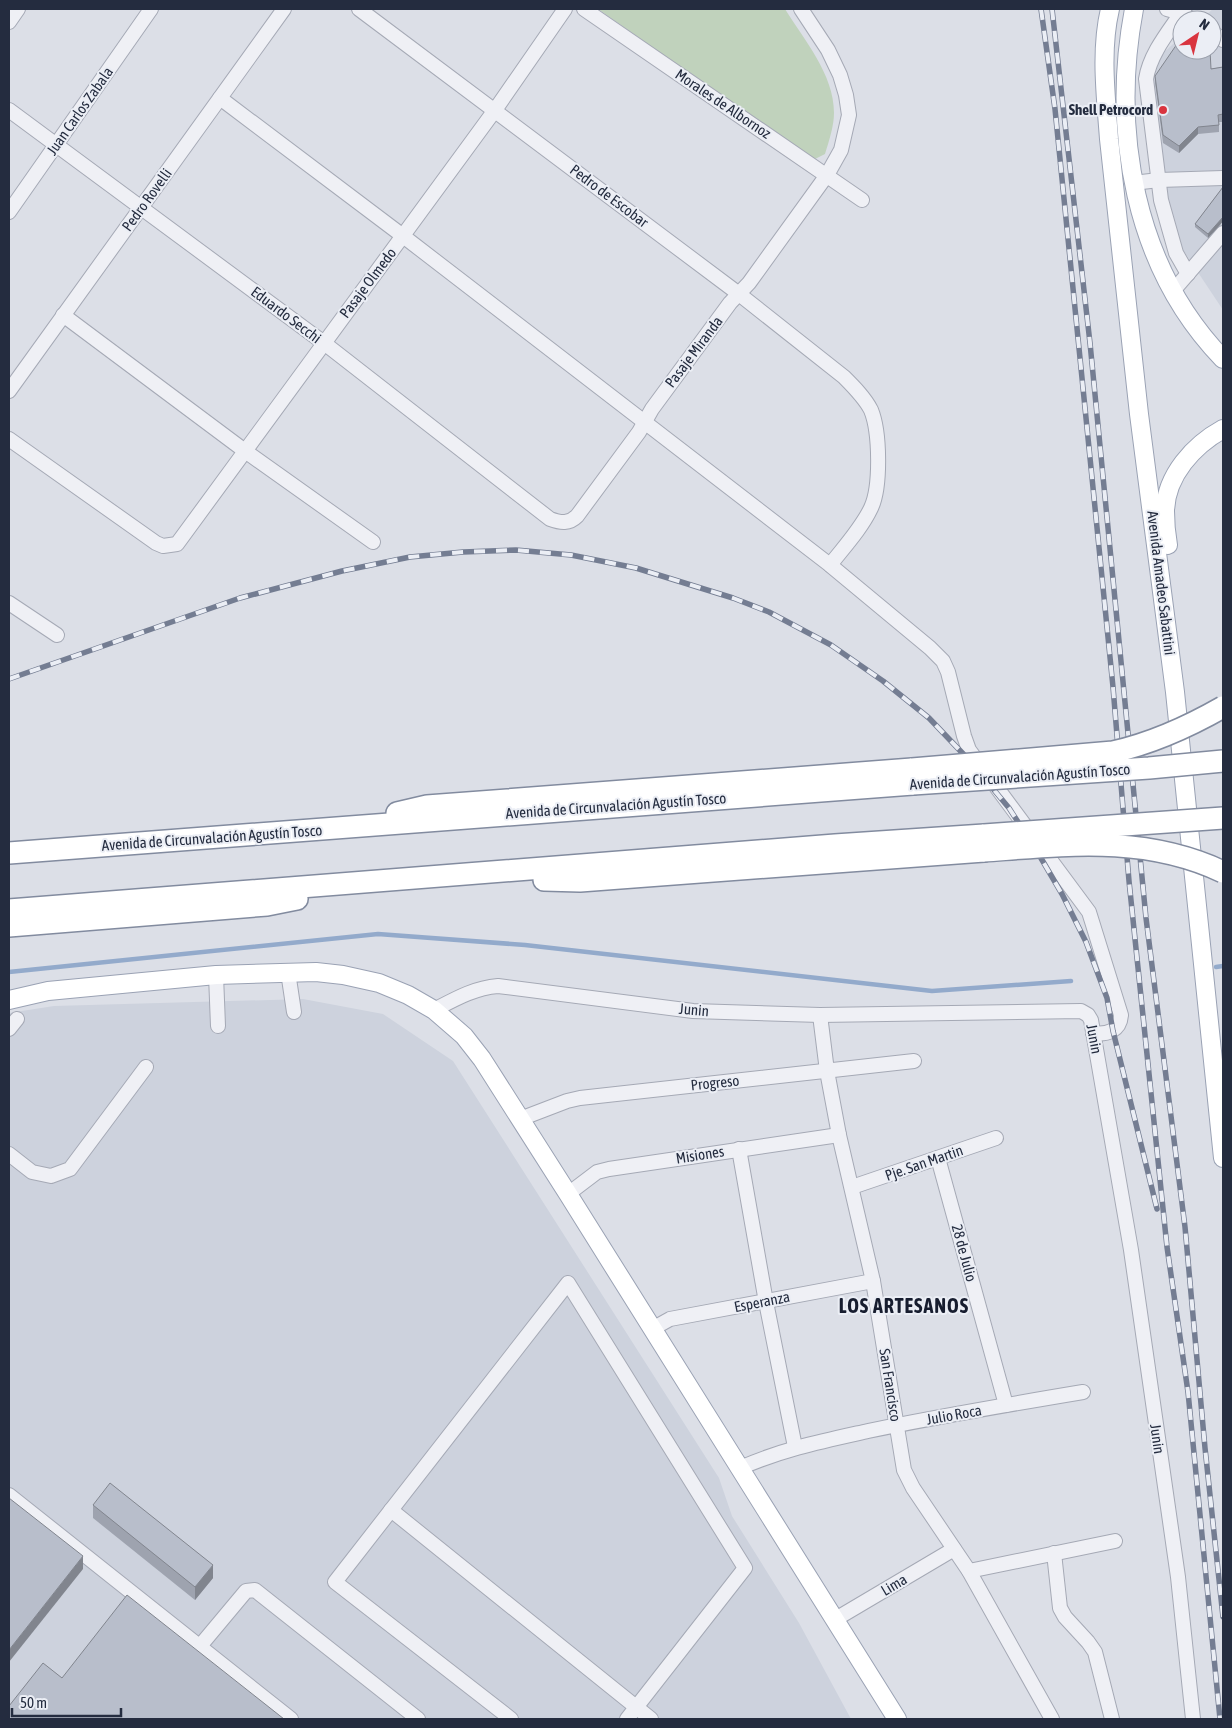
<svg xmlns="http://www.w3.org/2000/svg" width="1232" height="1728" font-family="'Asap Condensed',sans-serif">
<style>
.built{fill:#cdd2dd}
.green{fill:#c0d2bc}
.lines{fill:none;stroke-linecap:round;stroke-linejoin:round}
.stream{stroke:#93aacb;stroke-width:4.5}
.minor-casing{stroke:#a5a9b5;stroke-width:16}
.major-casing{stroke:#9aa2b4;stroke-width:20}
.highway-casing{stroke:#828b9f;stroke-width:24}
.minor{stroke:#eff0f5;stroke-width:14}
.major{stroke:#fff;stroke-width:18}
.highway{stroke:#fff;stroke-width:21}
.rail-casing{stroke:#747d92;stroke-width:5.5}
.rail{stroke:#ebeef5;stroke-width:4;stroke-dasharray:11;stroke-linecap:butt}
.highway-bridge-casing{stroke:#828b9f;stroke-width:24;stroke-linecap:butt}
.highway-bridge{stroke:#fff;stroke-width:21}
.wall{fill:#9ea3af}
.shaded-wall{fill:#81858e}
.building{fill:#b8becb;stroke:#81858e}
.poi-dot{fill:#d9343f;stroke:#ebeef5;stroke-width:2}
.labels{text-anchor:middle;stroke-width:4;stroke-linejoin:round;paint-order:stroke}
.street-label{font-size:15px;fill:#242c3f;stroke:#ebeef5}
.poi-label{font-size:15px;font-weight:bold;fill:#242c3f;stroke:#ebeef5;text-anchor:end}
.district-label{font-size:20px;font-weight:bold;letter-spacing:1px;fill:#171d2f;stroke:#ebeef5}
</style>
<rect width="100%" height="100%" fill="#dcdfe7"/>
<g class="built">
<polygon points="1213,9 1223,9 1223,310 1154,206 1141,73 1182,36 1182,50 1212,50 1212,20 1200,20"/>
<polygon points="303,999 383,1014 453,1061 719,1478 732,1516 799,1623 851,1719 9,1719 9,1013 54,1006"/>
</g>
<path class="green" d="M598,9H785C804,40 834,74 834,113C834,126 829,141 825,154L813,160Z"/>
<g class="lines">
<g class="stream">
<polyline points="1216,967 1223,966"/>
<polyline points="9,972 378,934 525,945 932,991 1071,981"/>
</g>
<defs>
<g id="minor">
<path d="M359,9L739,294L844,377C854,387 865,398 871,410C880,432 881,487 871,508C861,529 844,547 830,565"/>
<polyline points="584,9 862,200"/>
<polyline points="1167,9 1181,13 1193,20"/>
<path d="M1184,9C1170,30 1150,53 1146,79L1161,200L1176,253L1188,274"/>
<polyline points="9,22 18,9"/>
<polyline points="1212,32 1223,40"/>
<path d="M220,98L403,236L830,565L930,648L943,661L948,672L964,736L969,750L1089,912L1121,1015C1120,1031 1107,1035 1093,1033"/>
<path d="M9,110L324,343L550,519C561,523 569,524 577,516L639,432L652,409L730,303L749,283L827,175L841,150L849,115L846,95L840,75L828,50L801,9"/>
<polyline points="1133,183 1159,180 1223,178"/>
<polyline points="9,212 151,9"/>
<polyline points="1173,291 1223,233"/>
<polyline points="63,315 245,451 373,542"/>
<polyline points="9,391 284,9"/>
<polyline points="9,439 156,543 163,546 177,544 495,110 565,9"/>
<polyline points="9,603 57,635"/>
<polyline points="288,972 294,1012"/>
<polyline points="216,975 218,1026"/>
<path d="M434,1010C455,999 474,988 498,986L693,1011L820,1015L1081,1011L1088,1015L1091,1020L1131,1250L1178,1577L1193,1719"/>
<polyline points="820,1015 827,1071 839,1135 873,1281 904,1470 913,1488 969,1571 1052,1719"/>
<polyline points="9,1029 17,1019"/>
<polyline points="520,1119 567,1101 580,1098 914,1061"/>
<polyline points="739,1149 766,1302 795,1447"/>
<polyline points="9,1154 32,1172 51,1176 70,1169 146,1067"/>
<polyline points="938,1158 1006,1405"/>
<polyline points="852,1187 996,1138"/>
<polyline points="568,1194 597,1172 609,1169 839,1135"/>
<polyline points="652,1329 670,1319 873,1281"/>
<path d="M740,1468C783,1449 823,1441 868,1431C939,1416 1011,1404 1083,1392"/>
<polyline points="9,1495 291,1719"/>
<polyline points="391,1510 651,1719"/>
<polyline points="1054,1553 1060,1608 1065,1617 1088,1642 1095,1652 1112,1719"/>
<polyline points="969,1571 1115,1541"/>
<polyline points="834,1620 954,1549"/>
<polyline points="200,1646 246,1591 255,1590 418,1719"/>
<polyline points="511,1719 335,1582 568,1283 745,1568 627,1719"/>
</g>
<g id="major">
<path d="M1110,9C1100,51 1106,97 1109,139L1139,414L1175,692L1223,1158"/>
<path d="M1134,9C1111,131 1134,267 1223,359"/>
<path d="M1168,545C1166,534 1165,522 1165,511C1166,475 1194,445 1223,429"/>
<polyline points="9,1000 48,991 216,975 316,972 343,975 379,983 408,995 434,1010 464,1036 482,1059 568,1194 897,1719"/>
</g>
<g id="highway">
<polyline points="397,813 427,806 912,769"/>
<polyline points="9,853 913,784"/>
<polyline points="544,880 580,881 984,851"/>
<polyline points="9,910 835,845 984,835"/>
<polyline points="9,926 267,905 297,899"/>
</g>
</defs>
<use href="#minor" class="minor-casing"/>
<use href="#major" class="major-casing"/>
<use href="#highway" class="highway-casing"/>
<use href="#minor" class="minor"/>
<use href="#major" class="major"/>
<use href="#highway" class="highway"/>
<defs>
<g id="rail">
<polyline points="1041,9 1055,109 1113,687 1129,881 1167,1247 1188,1392 1220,1719"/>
<polyline points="1052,9 1090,343 1146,918 1185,1227 1205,1448 1223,1617"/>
<polyline points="9,679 240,598 342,571 410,557 463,552 516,550 571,555 636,568 733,598 769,612 831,645 883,681 929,718 969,760 1009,808 1038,853 1062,894 1086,942 1107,998 1113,1031 1157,1209"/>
</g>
</defs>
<use href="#rail" class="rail-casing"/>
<use href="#rail" class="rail"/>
<defs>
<g id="highway-bridge">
<path d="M912,769L1113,752C1153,743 1188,727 1223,707"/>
<polyline points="913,784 1149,768 1223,761"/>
<polyline points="984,835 1223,818"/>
<path d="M984,851C1067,845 1145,835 1223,872"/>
</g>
</defs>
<use href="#highway-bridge" class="highway-bridge-casing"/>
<use href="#highway-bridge" class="highway-bridge"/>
</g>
<g class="wall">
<polygon points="1223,67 1223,122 1219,122 1219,132 1198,134 1179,153 1163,143 1155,83 1155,76"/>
<polygon points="1223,187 1223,221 1208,238 1195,227 1195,224"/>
<polygon points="1223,274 1223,290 1222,287 1222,275"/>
<polygon points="93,1505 213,1578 195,1600 93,1518"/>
</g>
<g class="shaded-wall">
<polygon points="1198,127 1198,134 1179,153 1179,146"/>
<polygon points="1223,217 1223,221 1220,225 1208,238 1208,234"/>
<polygon points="83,1556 83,1569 9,1662 9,1650"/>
<polygon points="213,1565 213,1578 195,1600 195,1587"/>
</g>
<g class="building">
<polygon points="1177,44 1182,45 1182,50 1210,50 1211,69 1223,67 1223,114 1218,115 1219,125 1198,127 1179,146 1163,135 1155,76"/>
<polygon points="1223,187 1223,217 1208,234 1195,224"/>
<polygon points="110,1483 213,1565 195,1587 93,1505"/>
<polygon points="9,1498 83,1556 9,1650"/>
<polygon points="127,1595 284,1719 9,1719 9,1706 43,1663 62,1678"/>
</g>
<circle class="poi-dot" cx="1163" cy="110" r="5"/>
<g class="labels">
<g class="street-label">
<text transform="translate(723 104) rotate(34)" y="5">Morales de Albornoz</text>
<text transform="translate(80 111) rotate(-55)" y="5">Juan Carlos Zabala</text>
<text transform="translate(609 196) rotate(37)" y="5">Pedro de Escobar</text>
<text transform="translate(147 200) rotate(-54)" y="5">Pedro Rovelli</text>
<text transform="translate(368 283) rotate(-53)" y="5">Pasaje Olmedo</text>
<text transform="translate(286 315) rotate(37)" y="5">Eduardo Secchi</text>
<text transform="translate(694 352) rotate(-53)" y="5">Pasaje Miranda</text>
<text transform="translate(1161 583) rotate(83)" y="5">Avenida Amadeo Sabattini</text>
<text transform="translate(1020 777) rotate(-4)" y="5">Avenida de Circunvalación Agustín Tosco</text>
<text transform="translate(616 806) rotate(-4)" y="5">Avenida de Circunvalación Agustín Tosco</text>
<text transform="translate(212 838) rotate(-4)" y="5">Avenida de Circunvalación Agustín Tosco</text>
<text transform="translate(694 1010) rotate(5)" y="5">Junin</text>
<text transform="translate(1094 1039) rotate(79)" y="5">Junin</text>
<text transform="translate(715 1083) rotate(-6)" y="5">Progreso</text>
<text transform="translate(700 1155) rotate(-9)" y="5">Misiones</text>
<text transform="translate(924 1163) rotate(-19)" y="5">Pje. San Martin</text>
<text transform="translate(964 1253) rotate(75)" y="5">28 de Julio</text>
<text transform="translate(762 1302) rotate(-11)" y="5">Esperanza</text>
<text transform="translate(890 1385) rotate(81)" y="5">San Francisco</text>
<text transform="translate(954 1415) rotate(-10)" y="5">Julio Roca</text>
<text transform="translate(1157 1439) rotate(82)" y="5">Junin</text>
<text transform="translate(894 1585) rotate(-31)" y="5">Lima</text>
</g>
<g class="poi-label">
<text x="1153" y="115">Shell Petrocord</text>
</g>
<g class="district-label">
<text x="904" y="1313">LOS ARTESANOS</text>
</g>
</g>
<rect width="1232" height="1728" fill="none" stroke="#242c3f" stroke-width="20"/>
<g transform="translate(1197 35) rotate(35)"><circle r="24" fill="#ebeef5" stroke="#9ba0ac"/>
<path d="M0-4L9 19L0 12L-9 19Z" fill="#d9343f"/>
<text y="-8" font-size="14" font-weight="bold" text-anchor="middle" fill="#242c3f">N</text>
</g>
<path d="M12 1708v8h109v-8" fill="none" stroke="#242c3f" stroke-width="2.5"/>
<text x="20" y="1708" font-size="15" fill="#242c3f" stroke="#ebeef5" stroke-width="4" paint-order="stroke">50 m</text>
</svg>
